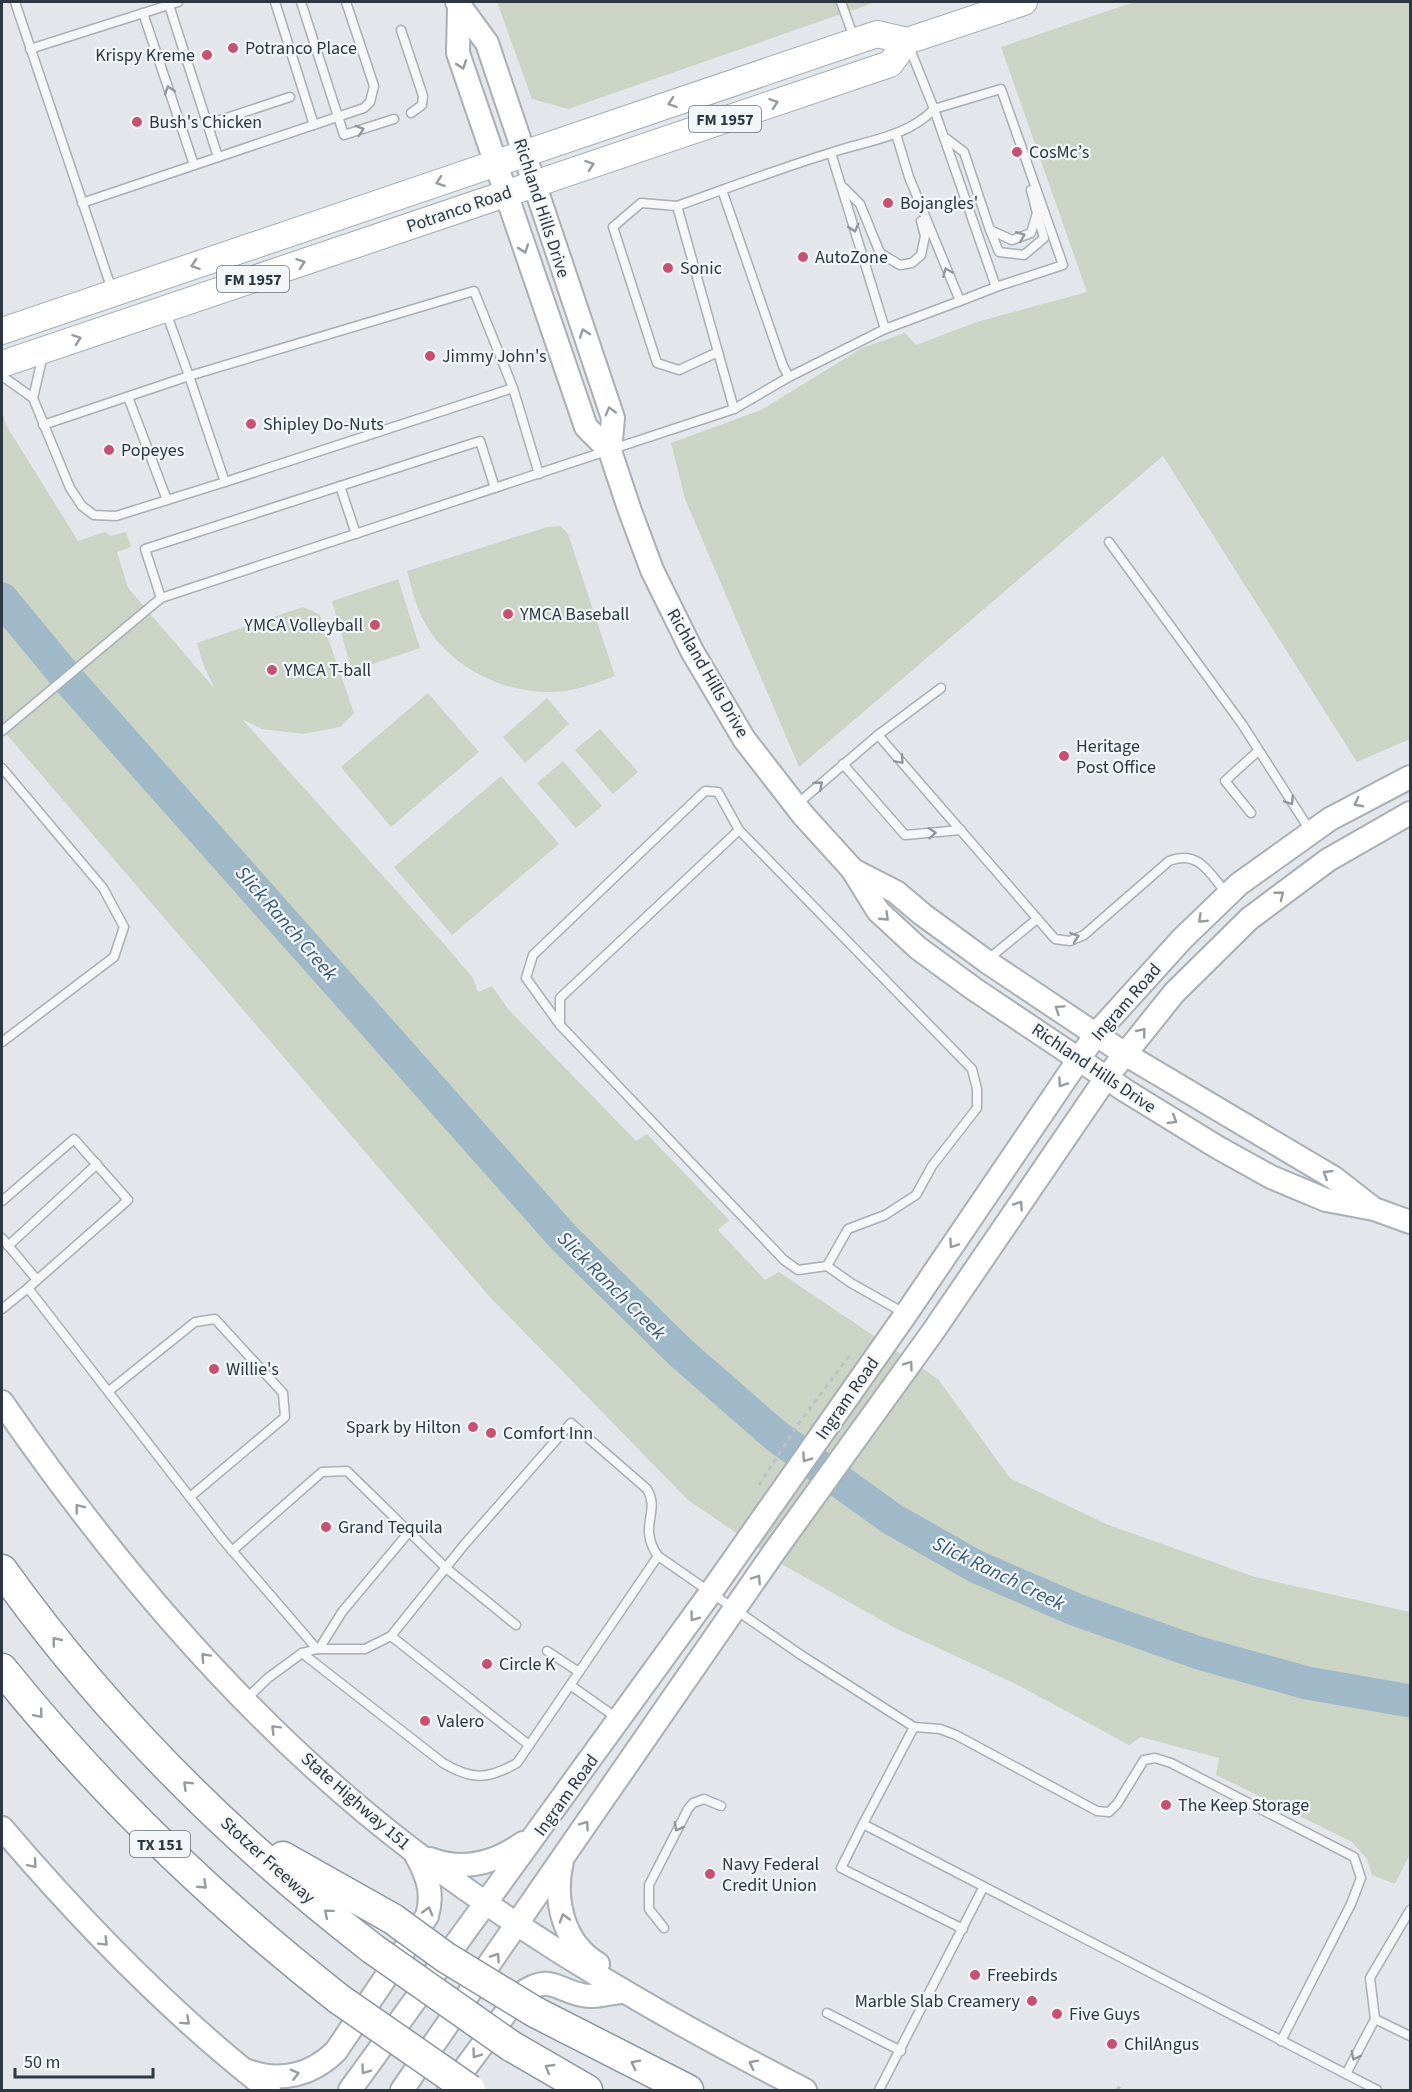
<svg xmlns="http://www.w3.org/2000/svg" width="1412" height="2092" font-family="'Source Sans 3',sans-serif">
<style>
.green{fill:#cbd4c5}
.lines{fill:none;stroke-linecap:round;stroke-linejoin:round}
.river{stroke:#a0b9c8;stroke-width:33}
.lane-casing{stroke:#a8afb5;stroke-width:11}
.secondary-casing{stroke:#a8afb5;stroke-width:26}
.primary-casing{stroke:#a3adb6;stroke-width:28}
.highway-casing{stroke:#8b96a0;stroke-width:33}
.path{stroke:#bdc1c6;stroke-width:3;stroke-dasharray:4.5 4.5;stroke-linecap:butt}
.lane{stroke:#f6f7f9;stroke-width:8}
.secondary{stroke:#fff;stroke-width:22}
.primary{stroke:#fff;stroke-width:26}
.highway{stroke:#fff;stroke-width:30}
.highway-bridge-casing{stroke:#8b96a0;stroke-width:33;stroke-linecap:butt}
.highway-bridge{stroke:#fff;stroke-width:30}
.oneway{stroke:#969ba0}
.oneway2{stroke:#91979e}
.poi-dot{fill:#c85072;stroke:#f3f6f8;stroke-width:2}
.labels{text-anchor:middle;stroke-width:4.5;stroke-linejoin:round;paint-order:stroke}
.shield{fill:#f3f6f8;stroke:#687079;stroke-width:1.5}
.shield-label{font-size:16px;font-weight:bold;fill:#2c3742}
.poi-label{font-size:18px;fill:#2c3742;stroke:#f3f6f8;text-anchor:start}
.street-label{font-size:18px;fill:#2c3742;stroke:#f3f6f8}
.water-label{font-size:20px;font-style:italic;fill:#385a74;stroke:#f3f6f8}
</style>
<rect width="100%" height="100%" fill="#e3e7eb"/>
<g class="green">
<polygon points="497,2 876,2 568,109 532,99"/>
<polygon points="1134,2 1410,2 1410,739 1357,762 1163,456 799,767 685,499 671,443 761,410 862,348 905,333 916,345 977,322 1087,292 1001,47"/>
<polygon points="2,411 6,425 78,541 105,532 111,536 126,532 131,547 117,552 128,588 215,689 203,664 197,643 303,607 320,615 354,713 340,727 303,734 262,729 242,719 445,945 473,978 478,992 492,986 508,1009 636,1141 647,1134 729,1220 718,1230 765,1280 779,1272 938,1379 1010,1478 1106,1524 1255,1577 1410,1612 1410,1854 1395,1884 1372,1875 1367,1859 1352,1842 1216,1775 1219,1758 1141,1737 1129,1745 1016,1684 895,1628 785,1566 688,1500 488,1295 2,729"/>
<path d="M561,526L568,534L615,676C596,683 574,692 553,692C505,694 449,667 425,623C416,607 412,589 407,571L547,527Z"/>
<polygon points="398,579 420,648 352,671 332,601"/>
<polygon points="428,693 479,752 391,827 341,767"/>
<polygon points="547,698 569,724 525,763 503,737"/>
<polygon points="600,729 638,772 613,794 575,750"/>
<polygon points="563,761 602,806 576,828 537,783"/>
<polygon points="501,776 559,844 452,935 394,867"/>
</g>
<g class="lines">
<polyline class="river" points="2,599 68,679 565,1239 680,1352 775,1435 892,1519 975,1566 1074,1609 1199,1653 1307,1683 1410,1701"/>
<defs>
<g id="lane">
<polyline points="15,2 112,290"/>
<polyline points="168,2 218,157"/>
<polyline points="275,2 314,125"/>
<polyline points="301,2 344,135 394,119"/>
<polyline points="841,2 854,38"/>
<polyline points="143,13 194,165"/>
<polyline points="401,30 423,96 422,105 411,113"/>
<polyline points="30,49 178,2"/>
<polygon points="1001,89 1063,265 996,287 934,109"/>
<polyline points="208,124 290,97"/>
<polyline points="944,137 964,152 990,230 1012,240 1031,233 1037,213 1031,190"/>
<polyline points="831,153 885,329 960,301 909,177 896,134"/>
<polyline points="844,188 860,204 880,253 900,265 912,263 921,255 925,236 921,221"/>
<polyline points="722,190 783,366 789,377 734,409"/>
<polyline points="82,203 364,108 370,102 374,86 346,2"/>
<polyline points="677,206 641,203 613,227 657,363 679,370 718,352"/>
<polyline points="990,230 999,252 1024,255 1044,238 1037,213"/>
<polyline points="960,301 996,287"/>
<polyline points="2,376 33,398 70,488 82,506 94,515 116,516 225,482"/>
<polyline points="789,377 885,329"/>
<polyline points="513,388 225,482 189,376 474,291 513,388 539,474"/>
<polyline points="128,397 167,500"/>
<polyline points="33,398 43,355"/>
<polyline points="43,425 189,376 166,312"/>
<polyline points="340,486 356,534"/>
<polyline points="1109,542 1242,724 1311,832"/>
<polyline points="161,598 145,549 480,441 495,488"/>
<path d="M2,731L161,598L734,409L677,206C728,188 778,169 830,153C865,141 908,137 934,109L908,44"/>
<polyline points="878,735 941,688"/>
<polyline points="843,764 905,835 961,830"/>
<polyline points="2,768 103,888 124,927 114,957 2,1042"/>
<path d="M796,805L878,735L1055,939L1070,941L1084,935L1169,861C1199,849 1210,874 1227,894"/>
<polyline points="1251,813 1225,781 1258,751"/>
<polyline points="739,830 718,792 705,791 533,955 526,978 560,1025 784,1260 798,1270 827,1266 851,1283 904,1313"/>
<polyline points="987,960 1037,919"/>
<polyline points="560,1025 560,998 739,830 972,1069 977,1089 977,1108 932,1166 916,1195 885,1215 848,1229 827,1266"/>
<polyline points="2,1201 74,1139 128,1200 28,1288"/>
<polyline points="2,1238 37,1280"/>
<polyline points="8,1246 97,1164"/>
<polyline points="2,1309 28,1288 223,1540 317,1649"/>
<polyline points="109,1391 195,1322 215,1319 283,1393 285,1417 190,1497"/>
<polyline points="232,1551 322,1472 347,1471 446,1568 516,1625"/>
<polyline points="391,1636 529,1745"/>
<polyline points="319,1649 342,1612 409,1532"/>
<polyline points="547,1651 579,1672"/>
<path d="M302,1653L443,1763C472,1780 487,1780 517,1763L658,1556"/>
<polyline points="570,1685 617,1718"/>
<path d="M246,1699L268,1678L302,1653L317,1649H365L391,1636L464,1545L571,1423L647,1489C661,1512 637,1526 658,1556L801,1655L914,1727L863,1824L1377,2090"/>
<polyline points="914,1727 940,1729 956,1735 1097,1811 1109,1812 1117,1804 1144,1760 1155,1758 1171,1763 1354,1857 1361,1878 1351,1904 1281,2041"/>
<polyline points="863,1824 841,1868 963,1929"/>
<polyline points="664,1928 649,1909 649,1885 688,1809 693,1803 704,1799 721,1806"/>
<polyline points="827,2013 901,2051"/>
<polyline points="1375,2019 1410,2036"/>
<polyline points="1346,2074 1375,2019 1370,1978 1410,1910"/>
<polyline points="879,2090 983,1888"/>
</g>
<g id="secondary">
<polyline points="457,2 487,43 613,418 610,451 630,511 652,570 692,651 744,739 803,815 852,869 878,911 918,948 974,989 1126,1091 1217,1147 1271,1177 1326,1200 1374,1209 1410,1222"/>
<polyline points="459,8 458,53 586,427 610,451"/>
<polyline points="853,870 896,892 922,914 986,961 1125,1054 1334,1178 1370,1206"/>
<path d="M2,1402C117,1569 253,1729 415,1852C538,1945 668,2020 805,2090"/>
<path d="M2,1828C83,1923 170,2013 269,2090"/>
<path d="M430,1859C464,1872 495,1863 523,1843"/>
<path d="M562,1861C553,1900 563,1943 598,1964"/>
<path d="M248,2071C280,2083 312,2075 336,2051L427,1916C434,1893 427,1875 416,1855"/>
<polyline points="350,2090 711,1592 906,1314 1096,1034 1182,939 1239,884 1330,819 1410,777"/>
<polyline points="402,2090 774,1552 932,1333 1106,1078 1174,993 1249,919 1328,860 1410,813"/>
<path d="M449,2090L519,1995C550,1973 554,1989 582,1995C593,1998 610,1993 621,1992"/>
</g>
<g id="primary">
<polyline points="2,331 877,34 907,41 1024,2"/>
<polyline points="2,364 890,64 907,41"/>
</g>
<g id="highway">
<path d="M2,1570C105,1714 233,1841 373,1949"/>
<path d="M2,1669C101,1792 214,1901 339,1999"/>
<polyline points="283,1857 393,1919"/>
<polyline points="535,2012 688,2090"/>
<polyline points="511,2046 587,2090"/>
</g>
</defs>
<use href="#lane" class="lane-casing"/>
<use href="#secondary" class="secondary-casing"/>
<use href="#primary" class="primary-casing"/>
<use href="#highway" class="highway-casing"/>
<g class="path">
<polyline points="759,1485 799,1423 850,1355"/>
<polyline points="1117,2090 1120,2086"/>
</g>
<use href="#lane" class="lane"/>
<use href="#secondary" class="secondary"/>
<use href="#primary" class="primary"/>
<use href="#highway" class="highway"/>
<defs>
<g id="highway-bridge">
<polyline points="393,1919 445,1957 535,2012"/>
<polyline points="373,1949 511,2046"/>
<polyline points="339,1999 470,2090"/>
</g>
</defs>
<use href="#highway-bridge" class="highway-bridge-casing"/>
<use href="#highway-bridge" class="highway-bridge"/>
</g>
<defs><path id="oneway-chevron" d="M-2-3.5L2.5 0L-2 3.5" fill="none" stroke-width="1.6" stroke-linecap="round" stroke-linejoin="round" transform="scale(1.5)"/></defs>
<g class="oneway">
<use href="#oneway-chevron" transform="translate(462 65) rotate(71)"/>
<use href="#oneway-chevron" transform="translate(672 103) rotate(161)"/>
<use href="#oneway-chevron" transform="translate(774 103) rotate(-19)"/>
<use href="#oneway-chevron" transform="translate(590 165) rotate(-19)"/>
<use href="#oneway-chevron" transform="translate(440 182) rotate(161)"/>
<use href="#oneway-chevron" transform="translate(524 249) rotate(71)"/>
<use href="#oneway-chevron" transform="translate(301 263) rotate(-19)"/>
<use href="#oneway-chevron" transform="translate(195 265) rotate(161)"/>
<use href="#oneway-chevron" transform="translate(584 333) rotate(-109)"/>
<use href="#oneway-chevron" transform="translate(77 339) rotate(-19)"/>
<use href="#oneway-chevron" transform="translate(610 411) rotate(-106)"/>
<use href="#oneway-chevron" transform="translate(1358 803) rotate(152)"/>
<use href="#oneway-chevron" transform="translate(1280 895) rotate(-38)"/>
<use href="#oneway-chevron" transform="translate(885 917) rotate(44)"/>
<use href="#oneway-chevron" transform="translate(1202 919) rotate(136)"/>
<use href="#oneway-chevron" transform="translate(1059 1009) rotate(-146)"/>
<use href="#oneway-chevron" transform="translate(1142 1032) rotate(-51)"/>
<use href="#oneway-chevron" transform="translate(1062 1083) rotate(124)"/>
<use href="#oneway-chevron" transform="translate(1173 1120) rotate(31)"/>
<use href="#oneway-chevron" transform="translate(1327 1174) rotate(-148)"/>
<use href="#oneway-chevron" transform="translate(1019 1205) rotate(-56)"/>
<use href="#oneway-chevron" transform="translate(953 1244) rotate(124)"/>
<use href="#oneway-chevron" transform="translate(909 1365) rotate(-54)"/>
<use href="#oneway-chevron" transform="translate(806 1458) rotate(125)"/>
<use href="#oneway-chevron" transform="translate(79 1508) rotate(-128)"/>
<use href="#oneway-chevron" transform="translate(757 1579) rotate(-57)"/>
<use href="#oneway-chevron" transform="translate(694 1617) rotate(126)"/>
<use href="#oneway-chevron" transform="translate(56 1641) rotate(-129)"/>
<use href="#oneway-chevron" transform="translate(205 1657) rotate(-133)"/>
<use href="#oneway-chevron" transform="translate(39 1714) rotate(50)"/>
<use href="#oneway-chevron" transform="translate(275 1729) rotate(-135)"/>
<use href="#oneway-chevron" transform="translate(187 1785) rotate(-136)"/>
<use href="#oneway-chevron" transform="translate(585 1825) rotate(-55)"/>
<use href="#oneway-chevron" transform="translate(33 1864) rotate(49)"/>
<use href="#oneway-chevron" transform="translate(203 1885) rotate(43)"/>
<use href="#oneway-chevron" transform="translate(428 1911) rotate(-74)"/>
<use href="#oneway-chevron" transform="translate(328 1913) rotate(-140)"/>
<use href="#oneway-chevron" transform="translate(564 1918) rotate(-106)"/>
<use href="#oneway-chevron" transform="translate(104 1942) rotate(45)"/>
<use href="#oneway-chevron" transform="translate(496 1957) rotate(-56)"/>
<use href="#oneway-chevron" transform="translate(186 2021) rotate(42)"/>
<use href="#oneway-chevron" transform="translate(476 2054) rotate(126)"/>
<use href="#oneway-chevron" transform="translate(635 2064) rotate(-153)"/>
<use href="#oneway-chevron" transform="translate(753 2064) rotate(-153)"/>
<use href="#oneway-chevron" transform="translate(549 2068) rotate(-149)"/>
<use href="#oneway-chevron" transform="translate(365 2070) rotate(126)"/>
<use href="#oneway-chevron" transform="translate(295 2074) rotate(-14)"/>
</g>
<g class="oneway2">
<use href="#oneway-chevron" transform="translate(169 90) rotate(-108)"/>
<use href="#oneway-chevron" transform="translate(360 130) rotate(-18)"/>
<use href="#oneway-chevron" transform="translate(854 228) rotate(73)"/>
<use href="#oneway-chevron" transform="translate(1021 236) rotate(-22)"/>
<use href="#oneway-chevron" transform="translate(947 272) rotate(-113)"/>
<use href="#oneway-chevron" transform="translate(900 760) rotate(49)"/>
<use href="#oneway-chevron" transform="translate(819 785) rotate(-41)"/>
<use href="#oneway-chevron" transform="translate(1290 801) rotate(57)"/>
<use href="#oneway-chevron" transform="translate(932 833) rotate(-5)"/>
<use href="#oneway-chevron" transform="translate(1075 937) rotate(-19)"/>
<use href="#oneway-chevron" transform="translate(678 1827) rotate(118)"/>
<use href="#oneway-chevron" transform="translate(1355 2056) rotate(118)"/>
</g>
<g class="poi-dot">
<circle cx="233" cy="48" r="6"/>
<circle cx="207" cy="55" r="6"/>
<circle cx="137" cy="122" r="6"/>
<circle cx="1017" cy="152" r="6"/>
<circle cx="888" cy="203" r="6"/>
<circle cx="803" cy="257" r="6"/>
<circle cx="668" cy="268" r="6"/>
<circle cx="430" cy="356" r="6"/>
<circle cx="251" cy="424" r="6"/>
<circle cx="109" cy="450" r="6"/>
<circle cx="508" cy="614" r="6"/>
<circle cx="375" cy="625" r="6"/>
<circle cx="272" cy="670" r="6"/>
<circle cx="1064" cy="756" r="6"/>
<circle cx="214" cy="1369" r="6"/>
<circle cx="473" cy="1427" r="6"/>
<circle cx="491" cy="1433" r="6"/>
<circle cx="326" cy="1527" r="6"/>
<circle cx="487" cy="1664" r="6"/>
<circle cx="425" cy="1721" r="6"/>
<circle cx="1166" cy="1805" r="6"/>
<circle cx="710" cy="1874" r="6"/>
<circle cx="975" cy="1975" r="6"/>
<circle cx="1032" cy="2001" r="6"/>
<circle cx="1057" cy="2014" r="6"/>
<circle cx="1112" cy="2044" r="6"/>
</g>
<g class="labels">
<g class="shield">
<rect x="689" y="106" width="72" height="26" rx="4.5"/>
<rect x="217" y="266" width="72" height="26" rx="4.5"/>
<rect x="130" y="1831" width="60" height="26" rx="4.5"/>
</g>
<g class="shield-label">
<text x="725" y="125">FM 1957</text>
<text x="253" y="285">FM 1957</text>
<text x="160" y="1850">TX 151</text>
</g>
<g class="poi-label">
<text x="245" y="54">Potranco Place</text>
<text x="195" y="61" text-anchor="end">Krispy Kreme</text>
<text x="149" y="128">Bush's Chicken</text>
<text x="1029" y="158">CosMc’s</text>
<text x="900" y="209">Bojangles'</text>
<text x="815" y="263">AutoZone</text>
<text x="680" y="274">Sonic</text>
<text x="442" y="362">Jimmy John's</text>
<text x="263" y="430">Shipley Do-Nuts</text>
<text x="121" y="456">Popeyes</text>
<text x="520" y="620">YMCA Baseball</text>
<text x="363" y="631" text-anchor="end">YMCA Volleyball</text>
<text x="284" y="676">YMCA T-ball</text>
<text x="1076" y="752">Heritage<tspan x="1076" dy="21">Post Office</tspan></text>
<text x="226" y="1375">Willie's</text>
<text x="461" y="1433" text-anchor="end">Spark by Hilton</text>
<text x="503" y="1439">Comfort Inn</text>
<text x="338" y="1533">Grand Tequila</text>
<text x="499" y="1670">Circle K</text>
<text x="437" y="1727">Valero</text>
<text x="1178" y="1811">The Keep Storage</text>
<text x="722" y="1870">Navy Federal<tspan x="722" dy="21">Credit Union</tspan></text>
<text x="987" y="1981">Freebirds</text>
<text x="1020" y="2007" text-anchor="end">Marble Slab Creamery</text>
<text x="1069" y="2020">Five Guys</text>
<text x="1124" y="2050">ChilAngus</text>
</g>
<g class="street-label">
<text transform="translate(542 208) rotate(72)" y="6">Richland Hills Drive</text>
<text transform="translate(459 209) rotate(-19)" y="6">Potranco Road</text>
<text transform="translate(708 673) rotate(60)" y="6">Richland Hills Drive</text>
<text transform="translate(1126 1002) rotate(-49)" y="6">Ingram Road</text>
<text transform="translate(1094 1068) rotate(34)" y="6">Richland Hills Drive</text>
<text transform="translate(847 1398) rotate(-55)" y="6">Ingram Road</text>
<text transform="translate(566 1795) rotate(-54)" y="6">Ingram Road</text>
<text transform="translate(356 1801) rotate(41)" y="6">State Highway 151</text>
<text transform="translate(268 1860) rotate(42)" y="6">Stotzer Freeway</text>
</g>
<g class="water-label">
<text transform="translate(287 923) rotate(49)" y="7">Slick Ranch Creek</text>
<text transform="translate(612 1285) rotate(45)" y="7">Slick Ranch Creek</text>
<text transform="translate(999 1573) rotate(26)" y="7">Slick Ranch Creek</text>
</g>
</g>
<rect width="1412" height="2092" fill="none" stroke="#2c3742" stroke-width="6"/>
<path d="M15 2068v9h138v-9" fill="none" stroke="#2c3742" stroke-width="3"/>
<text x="24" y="2068" font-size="18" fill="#2c3742" stroke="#f3f6f8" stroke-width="4.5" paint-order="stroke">50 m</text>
</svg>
